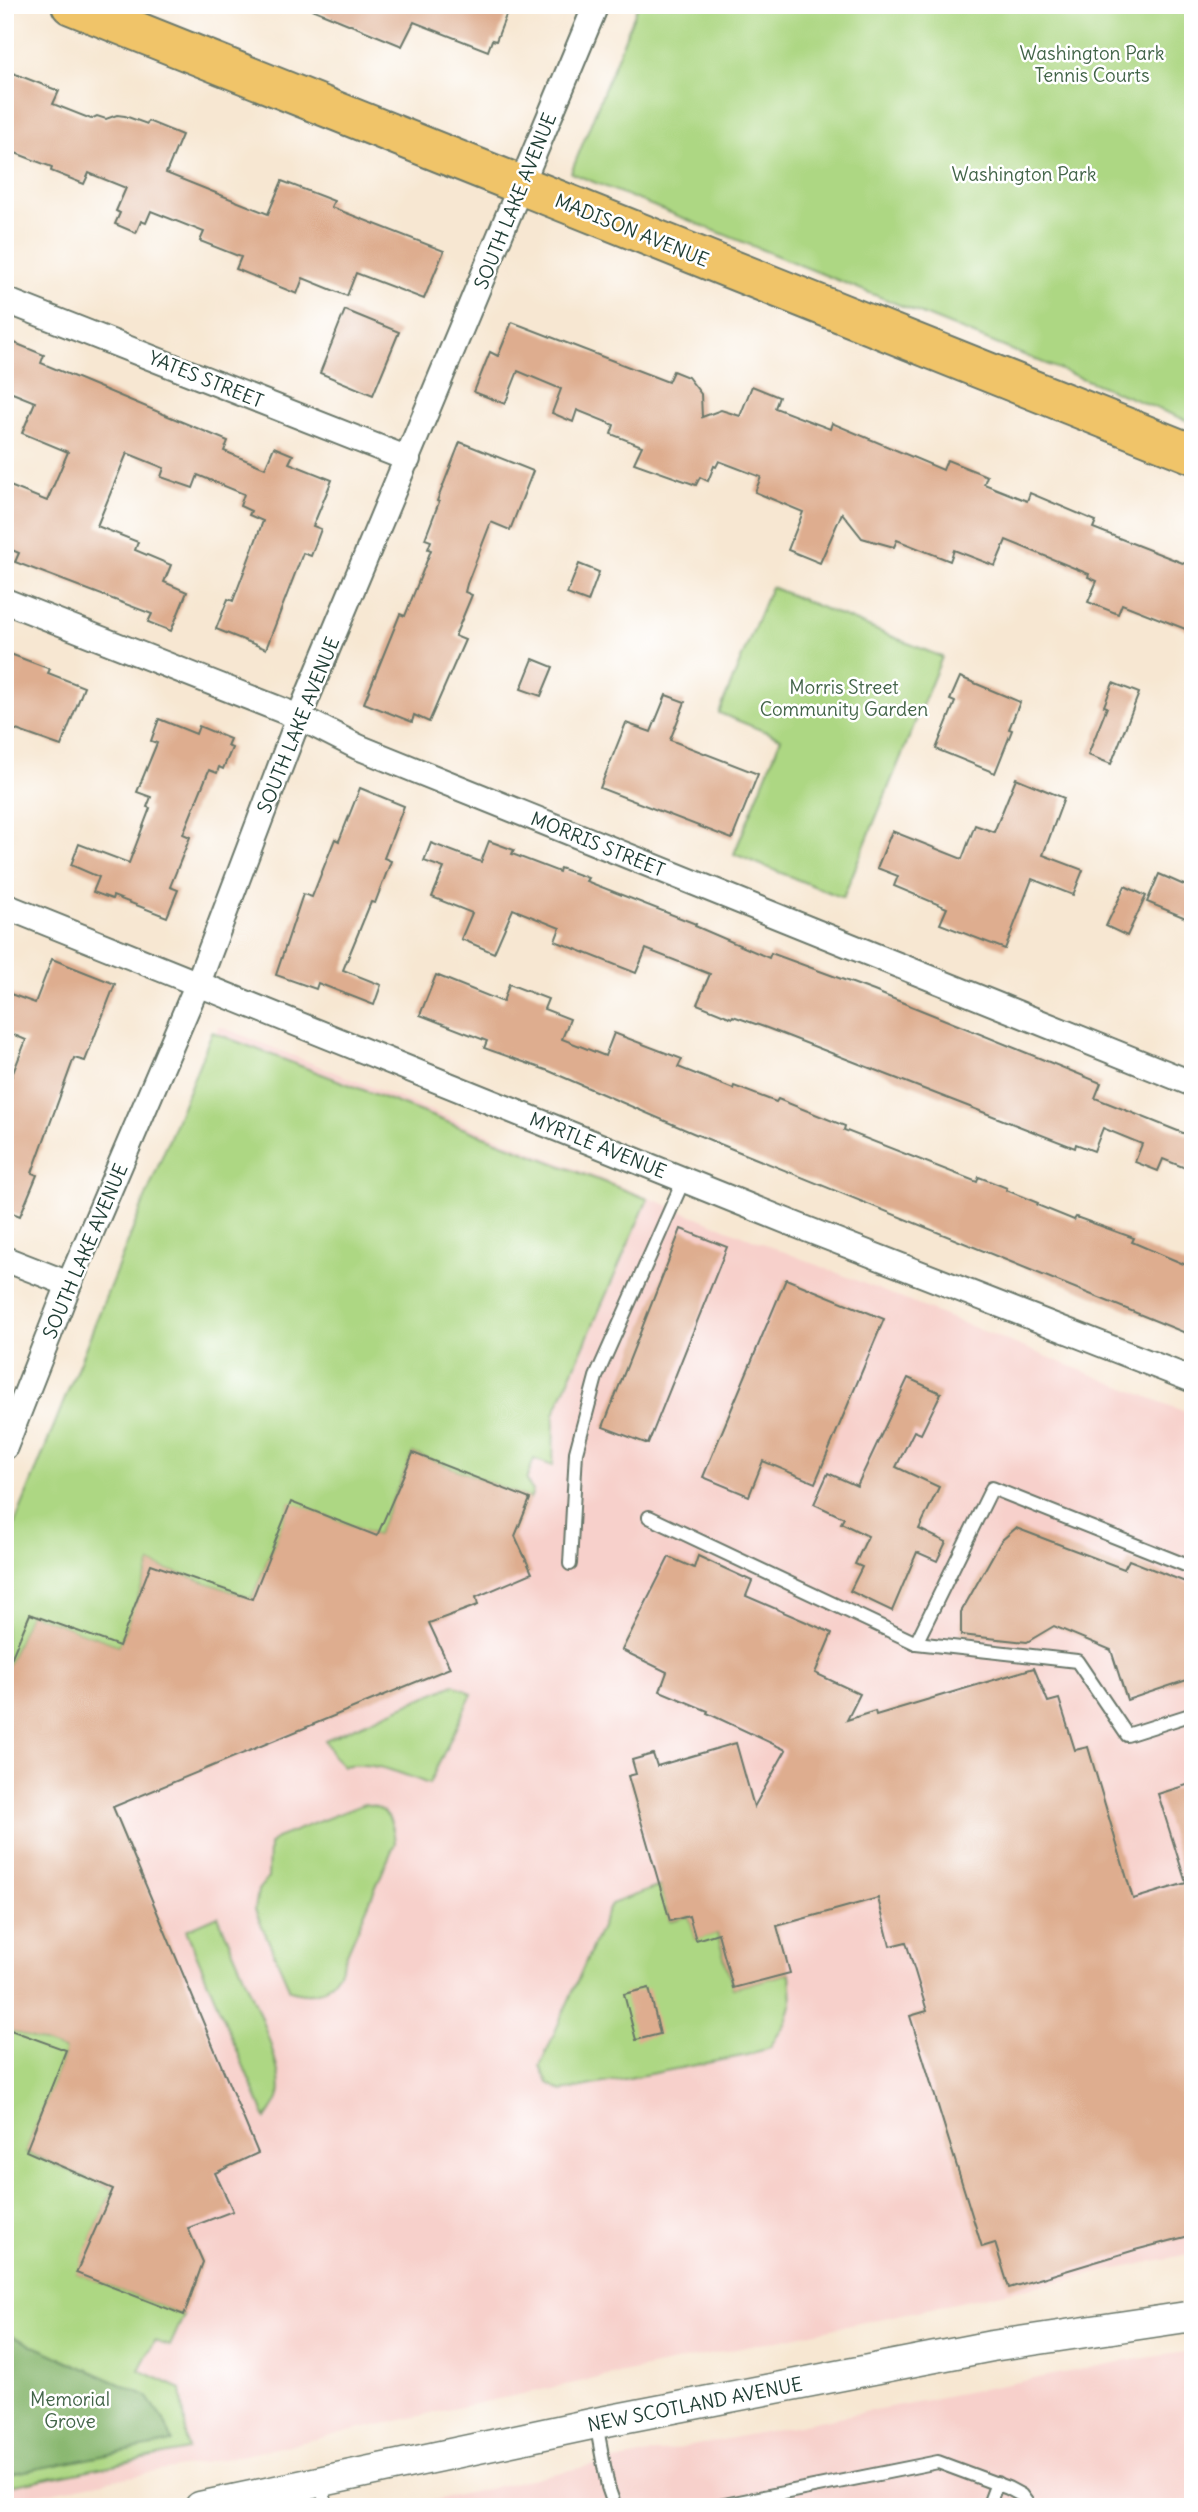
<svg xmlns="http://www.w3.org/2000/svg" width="1198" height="2512" font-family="Delius,sans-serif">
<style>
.built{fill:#f7d0cb}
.green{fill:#add783;stroke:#668a5c;stroke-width:2}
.forest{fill:#8ab871;stroke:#547a52;stroke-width:2}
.building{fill:#dead8f}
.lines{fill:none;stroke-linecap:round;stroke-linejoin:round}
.service-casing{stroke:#6b786b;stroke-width:16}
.minor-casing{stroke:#6b786b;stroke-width:28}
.tertiary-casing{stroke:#6b786b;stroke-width:33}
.primary-casing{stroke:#6b786b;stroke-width:42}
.service{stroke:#fff;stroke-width:12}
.minor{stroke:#fff;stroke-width:24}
.tertiary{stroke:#fff;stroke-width:30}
.primary{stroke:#f0c469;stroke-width:38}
.labels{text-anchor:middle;stroke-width:5;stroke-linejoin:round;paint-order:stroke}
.park-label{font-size:19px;fill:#426448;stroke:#fff}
.street-label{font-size:19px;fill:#1f3d34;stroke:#fff}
</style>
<rect width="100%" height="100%" fill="#fff"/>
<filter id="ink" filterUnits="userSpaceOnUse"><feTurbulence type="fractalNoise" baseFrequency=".0143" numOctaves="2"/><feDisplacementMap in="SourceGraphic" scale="14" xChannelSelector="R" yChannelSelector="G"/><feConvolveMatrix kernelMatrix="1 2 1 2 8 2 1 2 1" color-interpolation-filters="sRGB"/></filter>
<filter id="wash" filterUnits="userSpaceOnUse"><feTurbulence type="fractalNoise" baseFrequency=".00686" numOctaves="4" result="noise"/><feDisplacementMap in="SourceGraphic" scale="28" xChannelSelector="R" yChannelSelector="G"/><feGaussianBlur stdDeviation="1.57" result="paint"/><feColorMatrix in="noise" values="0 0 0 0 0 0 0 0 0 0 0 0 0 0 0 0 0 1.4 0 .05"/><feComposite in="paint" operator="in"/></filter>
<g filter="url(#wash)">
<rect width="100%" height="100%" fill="#f7e7d2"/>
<g class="built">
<polygon points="219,1026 1193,1415 1193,2253 460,2407 244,2455 5,2501 5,1550"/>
<polygon points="1193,2351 1193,2507 403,2507 589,2466 1125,2361"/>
</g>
<g class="green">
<polygon points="638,5 1193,5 1193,423 571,173"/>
<polygon points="771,587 942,657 843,898 734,854 781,738 719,713"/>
<polygon points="212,1032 648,1199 554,1414 553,1466 534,1459 526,1481 533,1491 530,1499 413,1453 377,1536 291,1503 252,1599 151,1564 119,1646 30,1614 5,1673 5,1548"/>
<path d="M454,1684L472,1694L429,1784C399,1773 376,1761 343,1766L333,1756L325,1740Z"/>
<path d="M364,1804C389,1807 393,1821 395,1843L339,1972C324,1994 315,1997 290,1990L255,1910L258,1890L268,1878L269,1845L276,1838Z"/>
<polygon points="660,1886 670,1921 689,1916 696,1939 717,1933 733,1988 790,1973 792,2002 786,2022 770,2047 748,2055 562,2091 548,2083 540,2066 611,1904"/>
<path d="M218,1916C232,1950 287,2064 279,2095C278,2103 270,2112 266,2119L186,1930Z"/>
<polygon points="5,2028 66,2050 26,2152 113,2189 77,2273 184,2315 170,2346 154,2341 139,2370 181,2389 188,2450 5,2487"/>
</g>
<polygon class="forest" points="5,2333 147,2396 164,2420 173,2442 5,2475"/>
<g id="blocks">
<g class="building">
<polygon points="302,5 510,5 496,41 492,40 488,51 414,22 402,46"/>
<polygon points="5,70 59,91 53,104 91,119 97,116 106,119 117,115 125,116 147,124 148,121 182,135 166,173 268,214 282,181 334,201 331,207 444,251 424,299 356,273 347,296 303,278 297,294 236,269 241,257 200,241 204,232 151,211 146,223 141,221 136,233 115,224 120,213 116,211 126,188 89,173 84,184 51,171 52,167 5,149"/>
<polygon points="345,310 399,332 373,395 320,373"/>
<polygon points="512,322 668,382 673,371 688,377 701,394 702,417 721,410 740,416 752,386 779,397 775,408 830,429 832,423 943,470 947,460 987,476 984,484 1027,501 1030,493 1096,521 1093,528 1193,567 1193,632 1122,604 1118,614 1088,602 1097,581 1088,577 1089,574 1006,540 995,566 954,550 950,561 897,540 894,547 862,538 842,513 820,563 788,550 803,512 755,492 761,477 719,461 716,467 714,466 708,481 700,477 696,485 634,463 642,446 611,434 614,425 577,410 573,422 552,413 561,389 518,371 505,404 474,392 490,352 498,356"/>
<polygon points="5,339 44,355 41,363 228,441 224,451 265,468 274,447 293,455 289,463 332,480 313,526 321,529 311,556 303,553 266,649 216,629 228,599 233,601 263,521 249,515 251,511 240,506 244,494 198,475 193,488 161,477 164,468 127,453 97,526 138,542 135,550 171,565 164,582 187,592 171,631 148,622 152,614 15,562 19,553 5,547 5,484 47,501 68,452 22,433 35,402 5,390"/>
<polygon points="460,442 533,471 510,530 491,522 467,584 465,592 472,595 455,636 465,640 429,722 414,715 412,722 364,703 400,614 405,616 431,550 428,549 431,541 425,539 439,502 437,501"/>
<polygon points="579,564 599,572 588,602 567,594"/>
<polygon points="5,652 50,669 48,673 84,687 61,746 5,726"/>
<polygon points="533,659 553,667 541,696 521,689"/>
<polygon points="960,677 1020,702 1009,729 1012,730 995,773 936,749 955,702 950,700"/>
<polygon points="1113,683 1139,693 1111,764 1088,755 1107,707 1104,706"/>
<polygon points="666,695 685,702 670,740 758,774 732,839 600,788 626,723 651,732"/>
<polygon points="159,719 196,734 199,726 230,739 227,746 232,748 223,769 219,767 217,773 209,770 183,834 190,837 170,887 178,890 167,917 113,896 112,899 93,892 99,877 71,865 79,844 129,863 150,808 147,807 151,797 137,792 157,743 151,741"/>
<polygon points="1016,778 1064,798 1043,855 1083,870 1073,895 1032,879 1005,949 940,924 947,908 894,886 898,876 877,868 892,831 962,859 975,825 994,832"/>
<polygon points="360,788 404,806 384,858 391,861 375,903 371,902 343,970 381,985 374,1005 318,983 316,989 276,975 303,894 312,897 335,839 339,841"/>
<polygon points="489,841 514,850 512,854 559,872 560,868 588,878 586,881 696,924 695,926 769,958 771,953 874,991 1101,1083 1095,1098 1193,1137 1193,1171 1163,1159 1158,1171 1135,1162 1142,1144 1103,1128 1094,1151 1076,1144 1075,1148 767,1028 733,1016 732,1018 697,1004 710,974 646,949 636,973 555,941 560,928 513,909 494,953 461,939 472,913 432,897 444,868 424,861 431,843 481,862"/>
<polygon points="1159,874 1193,889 1193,921 1147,902"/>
<polygon points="1125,886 1146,896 1127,936 1106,926"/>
<polygon points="52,959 115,984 85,1061 74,1058 32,1173 37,1175 20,1216 5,1210 5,1093 26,1040 5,1031 5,992 35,1003"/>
<polygon points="436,975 503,1002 509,984 548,999 544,1009 570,1019 562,1039 605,1056 614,1033 682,1059 678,1067 733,1089 734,1086 776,1102 778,1099 845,1126 844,1130 977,1182 979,1177 1007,1188 1006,1190 1038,1203 1037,1205 1074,1220 1076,1217 1134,1238 1132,1242 1193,1268 1193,1336 693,1133 549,1071 484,1048 487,1041 420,1015"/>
<polygon points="681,1229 727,1247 648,1444 603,1427"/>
<polygon points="786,1279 884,1319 815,1483 763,1461 749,1496 703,1477"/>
<polygon points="908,1378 941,1393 921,1434 914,1431 896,1467 939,1487 919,1529 946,1542 937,1561 917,1552 892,1611 850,1591 862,1567 855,1564 868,1536 841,1523 844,1518 814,1504 828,1473 857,1486"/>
<polygon points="413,1453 530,1499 515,1536 532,1573 476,1597 478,1605 429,1623 450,1668 113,1807 258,2153 215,2173 233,2211 188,2228 203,2262 184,2315 76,2273 113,2189 26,2151 66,2050 5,2028 5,1673 30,1614 119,1646 151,1564 252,1599 291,1502 377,1536"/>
<polygon points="1016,1528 1124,1569 1129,1560 1193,1585 1193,1678 1127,1700 1111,1650 1054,1626 1027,1642 961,1635 961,1612 1001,1541"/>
<polygon points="698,1556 752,1581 746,1596 832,1633 815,1673 860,1694 847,1720 875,1711 876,1715 1034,1668 1048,1702 1059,1699 1075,1750 1088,1747 1133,1899 1186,1883 1158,1794 1193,1783 1193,2235 1135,2250 1009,2288 995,2243 982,2247 910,2016 927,2011 906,1942 890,1946 878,1898 777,1926 790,1973 733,1988 718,1933 696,1940 689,1916 670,1921 628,1776 636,1774 632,1760 653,1754 657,1766 736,1743 754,1807 786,1750 707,1713 708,1711 660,1691 667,1672 622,1650 669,1557 694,1568"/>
<polygon points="649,1988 660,2034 636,2040 624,1994"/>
</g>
</g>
</g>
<g filter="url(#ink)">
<use href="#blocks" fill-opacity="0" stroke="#6b786b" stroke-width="2"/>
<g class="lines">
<defs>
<g id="service">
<polyline points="649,1517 916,1643 1077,1661 1127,1735 1193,1714"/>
<polyline points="570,1564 576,1452 596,1377 684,1179"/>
<polyline points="916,1643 992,1488 1193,1568"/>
<polyline points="596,2423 608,2487 615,2507"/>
<polyline points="321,2481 326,2507"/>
<polyline points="714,2507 938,2462 1008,2488 1021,2495 1030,2507"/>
<polyline points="988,2507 997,2483"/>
</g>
<g id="minor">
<polyline points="5,300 408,459"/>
<polyline points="5,601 299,717 358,747 1193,1084"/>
<polyline points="5,906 796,1225 1193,1380"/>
<polyline points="5,1259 69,1284"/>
<polyline points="5,1447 69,1284 198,983 299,717 596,5"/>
</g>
<polyline id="tertiary" points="200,2507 596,2423 992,2346 1193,2316"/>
<polyline id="primary" points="71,5 1193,454"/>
</defs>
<use href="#service" class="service-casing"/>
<use href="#minor" class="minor-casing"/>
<use href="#tertiary" class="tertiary-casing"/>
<use href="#primary" class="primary-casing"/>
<use href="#service" class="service"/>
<use href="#minor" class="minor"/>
<use href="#tertiary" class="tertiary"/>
<use href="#primary" class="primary"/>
</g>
</g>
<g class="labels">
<g class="park-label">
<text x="1092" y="60">Washington Park<tspan x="1092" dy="22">Tennis Courts</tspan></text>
<text x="1024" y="181">Washington Park</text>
<text x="844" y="694">Morris Street<tspan x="844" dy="22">Community Garden</tspan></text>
<text x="70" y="2406">Memorial<tspan x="70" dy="22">Grove</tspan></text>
</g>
<g class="street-label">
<text transform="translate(515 201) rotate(-68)" y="7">SOUTH LAKE AVENUE</text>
<text transform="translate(632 230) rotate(22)" y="7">MADISON AVENUE</text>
<text transform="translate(206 379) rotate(22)" y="7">YATES STREET</text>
<text transform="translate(298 725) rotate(-68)" y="7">SOUTH LAKE AVENUE</text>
<text transform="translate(598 844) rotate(22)" y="7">MORRIS STREET</text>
<text transform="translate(598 1145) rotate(22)" y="7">MYRTLE AVENUE</text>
<text transform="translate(85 1251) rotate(-67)" y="7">SOUTH LAKE AVENUE</text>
<text transform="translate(695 2404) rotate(-11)" y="7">NEW SCOTLAND AVENUE</text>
</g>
</g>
<rect width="1198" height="2512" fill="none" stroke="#fff" stroke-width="28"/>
</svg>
